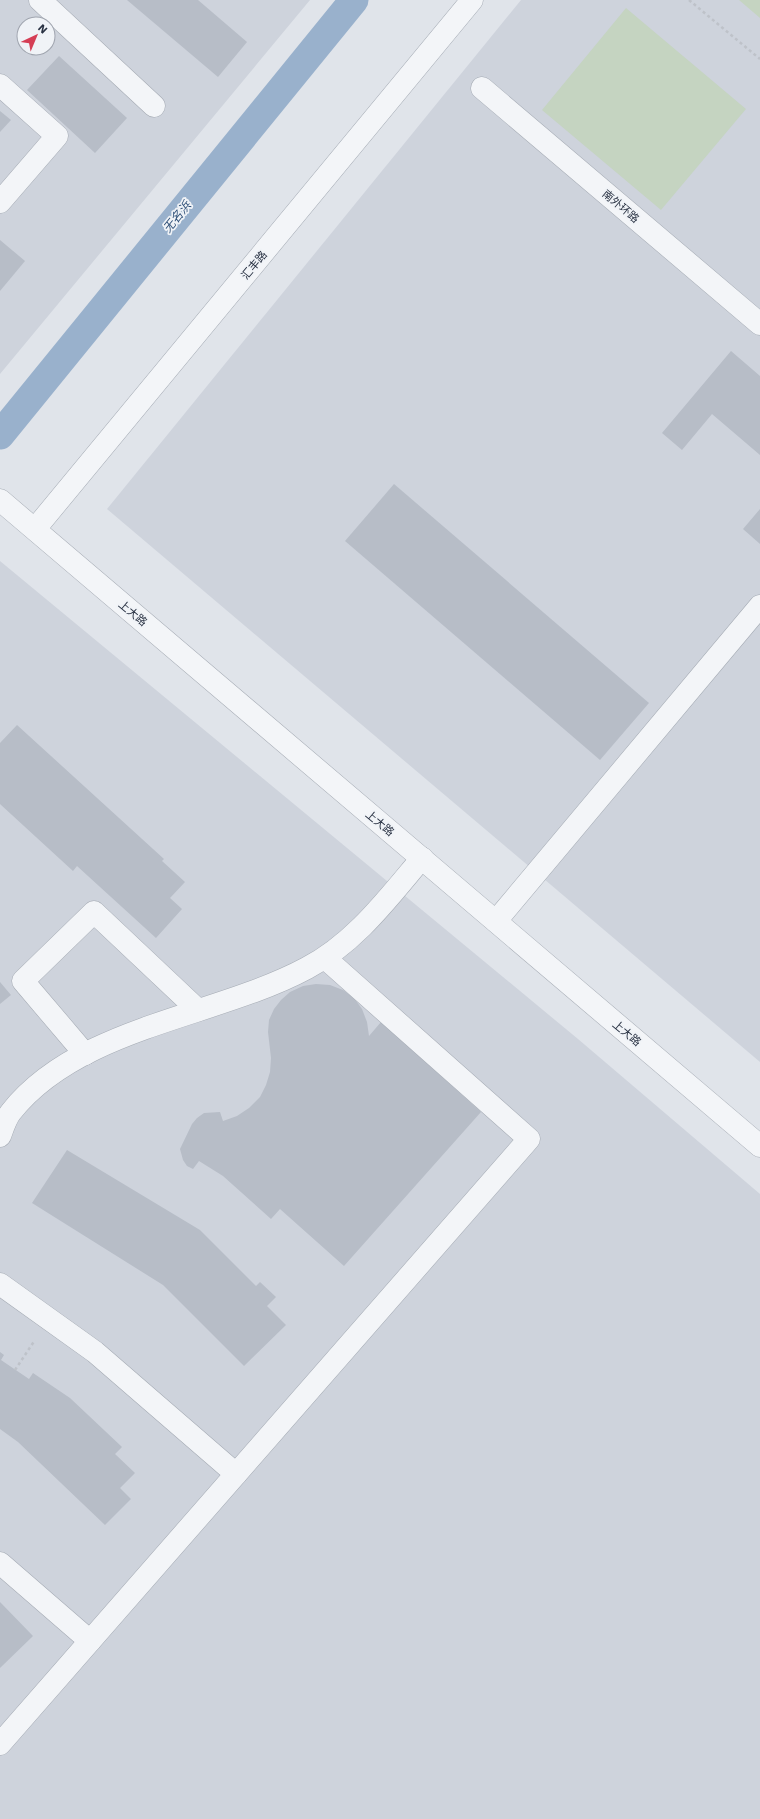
<svg xmlns="http://www.w3.org/2000/svg" width="760" height="1819" font-family="'Work Sans','Noto Sans SC',sans-serif">
<style>
.built{fill:#ced3dc;fill-rule:evenodd}
.green{fill:#c5d4c1}
.lines{fill:none;stroke-linecap:round;stroke-linejoin:round}
.canal{stroke:#99b1cc;stroke-width:29}
.building{fill:#b7bdc7}
.minor-casing{stroke:#a5abb4;stroke-width:23}
.path{stroke:#bec2c9;stroke-width:2.5;stroke-dasharray:3 3;stroke-linecap:butt}
.minor{stroke:#f3f5f8;stroke-width:22}
.labels{text-anchor:middle;stroke-width:3.5;stroke-linejoin:round;paint-order:stroke}
.street-label{font-size:11px;fill:#283142;stroke:#f0f3f7}
.water-label{font-size:12px;font-style:italic;fill:#2f5078;stroke:#f0f3f7}
</style>
<rect width="100%" height="100%" fill="#e0e4ea"/>
<g class="built">
<path d="M0,0H310L0,374ZM24,24H48V48H24Z"/>
<polygon points="521,0 760,0 760,1062 107,509"/>
<polygon points="0,561 578,1039 760,1194 760,1819 0,1819"/>
</g>
<g class="green">
<polygon points="739,0 760,0 760,18"/>
<polygon points="626,8 746,109 661,210 542,110"/>
</g>
<g class="lines">
<polyline class="canal" points="0,435 354,0"/>
</g>
<g class="building">
<polygon points="127,0 198,0 247,42 218,77"/>
<polygon points="59,56 127,118 95,153 27,90"/>
<polygon points="0,111 11,120 0,132"/>
<polygon points="0,240 25,261 0,291"/>
<polygon points="731,351 760,376 760,455 712,414 682,450 662,433"/>
<polygon points="394,484 649,703 600,760 345,541"/>
<polygon points="760,509 760,544 743,529"/>
<polygon points="17,725 164,859 162,861 185,882 170,898 182,909 156,938 77,866 73,871 0,804 0,743"/>
<polygon points="0,982 11,995 0,1004"/>
<polygon points="316,984 330,985 343,990 354,998 362,1009 367,1022 369,1036 381,1022 481,1112 344,1266 280,1209 271,1219 223,1176 199,1161 193,1169 187,1166 183,1160 180,1149 192,1124 197,1118 204,1113 220,1112 223,1121 237,1116 249,1108 260,1097 266,1085 270,1072 271,1058 268,1032 269,1020 274,1009 281,1000 290,992 303,986"/>
<polygon points="67,1150 200,1230 256,1286 260,1282 276,1297 267,1306 286,1325 244,1366 163,1285 32,1203"/>
<polygon points="0,1352 4,1355 1,1360 29,1379 33,1373 70,1398 122,1447 115,1454 135,1473 120,1488 131,1499 105,1525 18,1442 0,1429"/>
<polygon points="0,1602 33,1636 0,1668"/>
</g>
<g class="lines">
<defs>
<g id="minor">
<polyline points="40,0 154,106"/>
<polyline points="0,85 57,136 0,202"/>
<polyline points="482,88 760,324"/>
<polyline points="0,500 760,1146"/>
<polyline points="35,529 472,0"/>
<polyline points="496,921 760,606"/>
<polyline points="85,1054 23,981 94,912 198,1010"/>
<path d="M0,1136C3,1128 6,1118 11,1112C78,1027 216,1017 307,968C355,943 388,898 422,858"/>
<polyline points="0,1284 95,1352 236,1474"/>
<polyline points="0,1563 90,1641"/>
<polyline points="0,1744 529,1139 325,958"/>
</g>
</defs>
<use href="#minor" class="minor-casing"/>
<g class="path">
<polyline points="689,0 760,59"/>
<polyline points="15,1370 35,1340"/>
</g>
<use href="#minor" class="minor"/>
</g>
<g class="labels">
<g class="street-label">
<text transform="translate(621 206) rotate(40)" y="4">南外环路</text>
<text transform="translate(254 265) rotate(-50)" y="4">汇丰路</text>
<text transform="translate(133 613) rotate(40)" y="4">上大路</text>
<text transform="translate(380 823) rotate(40)" y="4">上大路</text>
<text transform="translate(627 1033) rotate(40)" y="4">上大路</text>
</g>
<g class="water-label">
<text transform="translate(177 217) rotate(-51)" y="4">无名浜</text>
</g>
</g>
<g transform="translate(36 36) rotate(44)"><circle r="19" fill="#f0f3f7" stroke="#a0a5af"/>
<path d="M0-3L7 15L0 10L-7 15Z" fill="#d53e55"/>
<text y="-6" font-size="11" font-weight="bold" text-anchor="middle" fill="#283142">N</text>
</g>
</svg>
